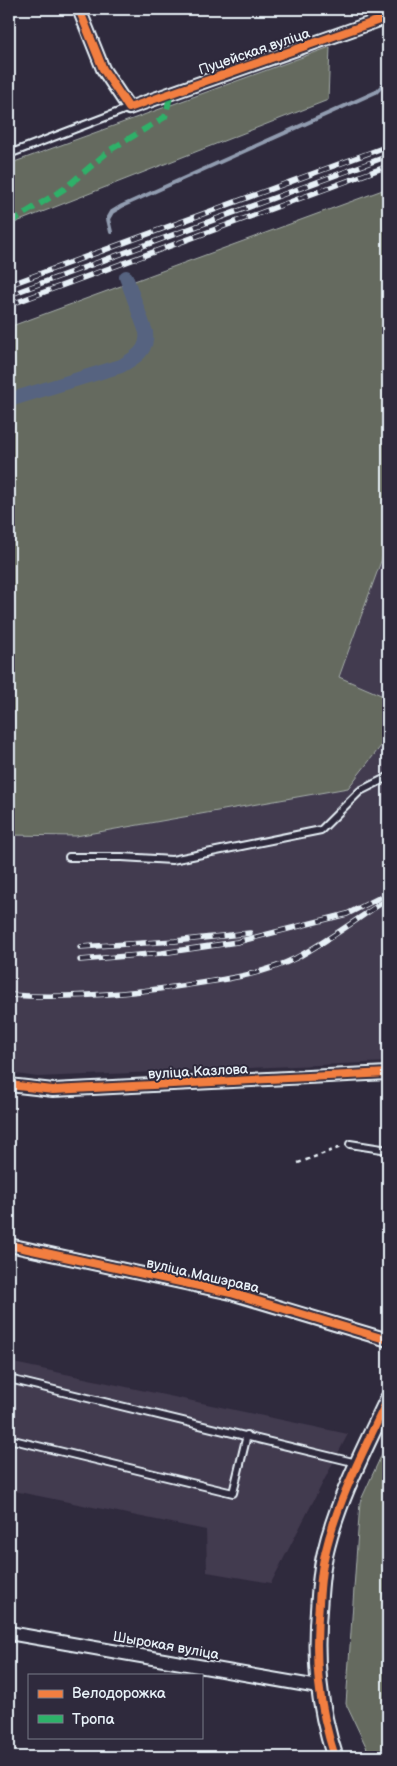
<svg xmlns="http://www.w3.org/2000/svg" width="397" height="1766" font-family="'Balsamiq Sans',sans-serif">
<style>
.built{fill:#423a4f}
.green{fill:#656b5e;stroke:#a6aeab}
.lines{fill:none;stroke-linecap:round;stroke-linejoin:round}
.stream{stroke:#919cb0;stroke-width:4}
.canal{stroke:#576480;stroke-width:14}
.service-casing{stroke:#e8f1f8;stroke-width:10}
.minor-casing{stroke:#e8f1f8;stroke-width:16}
.tertiary-casing{stroke:#e8f1f8;stroke-width:19}
.path{stroke:#e8f1f8;stroke-width:2.5;stroke-dasharray:4 4;stroke-linecap:butt}
.service{stroke:#2f2a3d;stroke-width:6}
.minor{stroke:#2f2a3d;stroke-width:12}
.tertiary{stroke:#2f2a3d;stroke-width:15}
.rail-casing{stroke:#e8f1f8;stroke-width:5.5}
.rail{stroke:#2f2a3d;stroke-width:4;stroke-dasharray:11;stroke-linecap:butt}
.quiet{stroke:#2db169;stroke-width:6;stroke-dasharray:12 6;stroke-linecap:butt}
.cycleway-casing{stroke:#2f2a3d;stroke-width:11}
.cycleway{stroke:#f27e40;stroke-width:8}
.labels{text-anchor:middle;stroke-width:4;stroke-linejoin:round;paint-order:stroke}
.street-label{font-size:14px;fill:#e8f1f8;stroke:#2f2a3d}
</style>
<rect width="100%" height="100%" fill="#2f2a3d"/>
<filter id="ink" filterUnits="userSpaceOnUse"><feTurbulence type="fractalNoise" baseFrequency=".02" numOctaves="2"/><feDisplacementMap in="SourceGraphic" scale="10" xChannelSelector="R" yChannelSelector="G"/><feConvolveMatrix kernelMatrix="1 2 1 2 8 2 1 2 1" color-interpolation-filters="sRGB"/></filter>
<g filter="url(#ink)">
<g class="built">
<polygon points="388,542 388,698 339,678"/>
<polygon points="388,737 388,1062 38,1077 9,1073 9,835 76,836 347,788"/>
<polygon points="9,1362 348,1434 271,1583 207,1572 206,1530 9,1490"/>
</g>
<g class="green">
<polygon points="330,47 328,100 9,225 9,164"/>
<polygon points="388,188 388,542 339,677 388,698 388,737 348,788 76,836 9,835 9,327"/>
<polygon points="387,1443 388,1444 388,1757 371,1757 346,1704 360,1502"/>
</g>
<g class="lines">
<polyline class="stream" points="111,232 108,219 112,212 122,206 376,92 388,80"/>
<path class="canal" d="M9,400L121,366C135,358 149,350 146,332L126,277"/>
<defs>
<g id="service">
<polyline points="9,154 129,108"/>
<polyline points="69,857 122,857 172,860 321,830 360,791 388,777"/>
<polyline points="350,1144 388,1150"/>
<polyline points="9,1379 357,1463"/>
<polyline points="9,1439 233,1493 247,1435"/>
</g>
<g id="minor">
<polyline points="79,9 103,69 129,108 388,17"/>
<polyline points="9,1085 53,1090 388,1073"/>
<polyline points="9,1245 231,1293 388,1340"/>
<polyline points="9,1633 318,1687"/>
</g>
<path id="tertiary" d="M335,1757C318,1705 314,1658 319,1603C320,1587 321,1570 325,1554C337,1501 365,1448 388,1399"/>
</defs>
<use href="#service" class="service-casing"/>
<use href="#minor" class="minor-casing"/>
<use href="#tertiary" class="tertiary-casing"/>
<polyline class="path" points="298,1163 341,1147"/>
<use href="#service" class="service"/>
<use href="#minor" class="minor"/>
<use href="#tertiary" class="tertiary"/>
<defs>
<g id="rail">
<polyline points="9,285 388,146"/>
<polyline points="9,295 388,156"/>
<polyline points="9,305 388,166"/>
<polyline points="80,947 175,941 250,933"/>
<polyline points="80,960 162,953 237,942 347,914 379,898"/>
<path d="M9,995C73,999 138,993 201,983C234,978 266,973 296,958C328,941 358,918 388,899"/>
</g>
</defs>
<use href="#rail" class="rail-casing"/>
<use href="#rail" class="rail"/>
<polyline class="quiet" points="9,223 64,189 110,150 165,117 171,93"/>
<defs>
<g id="cycleway">
<polyline points="79,9 103,69 129,108 388,17"/>
<polyline points="9,1085 53,1090 388,1073"/>
<polyline points="9,1245 231,1293 388,1340"/>
<path d="M335,1757C318,1705 314,1658 319,1603C320,1587 321,1570 325,1554C337,1501 365,1448 388,1399"/>
</g>
</defs>
<use href="#cycleway" class="cycleway-casing"/>
<use href="#cycleway" class="cycleway"/>
</g>
</g>
<g class="labels">
<g class="street-label">
<text transform="translate(254 51) rotate(-19)" y="5">Пуцейская вуліца</text>
<text transform="translate(198 1071) rotate(-3)" y="5">вуліца Казлова</text>
<text transform="translate(203 1275) rotate(13)" y="5">вуліца Машэрава</text>
<text transform="translate(166 1645) rotate(10)" y="5">Шырокая вуліца</text>
</g>
</g>
<rect width="397" height="1766" fill="none" stroke="#2f2a3d" stroke-width="30"/>
<rect x="15" y="15" width="367" height="1736" fill="none" stroke="#e8f1f8" stroke-width="2" filter="url(#ink)"/>
<rect x="28" y="1674" width="175" height="65" fill="#2f2a3d" stroke="#797a88"/>
<rect x="38" y="1690" width="25" height="8" fill="#f27e40" stroke="#797a88"/>
<text x="72" y="1698" font-size="15" fill="#e8f1f8">Велодорожка</text>
<rect x="38" y="1715" width="25" height="8" fill="#2db169" stroke="#797a88"/>
<text x="72" y="1724" font-size="15" fill="#e8f1f8">Тропа</text>
</svg>
